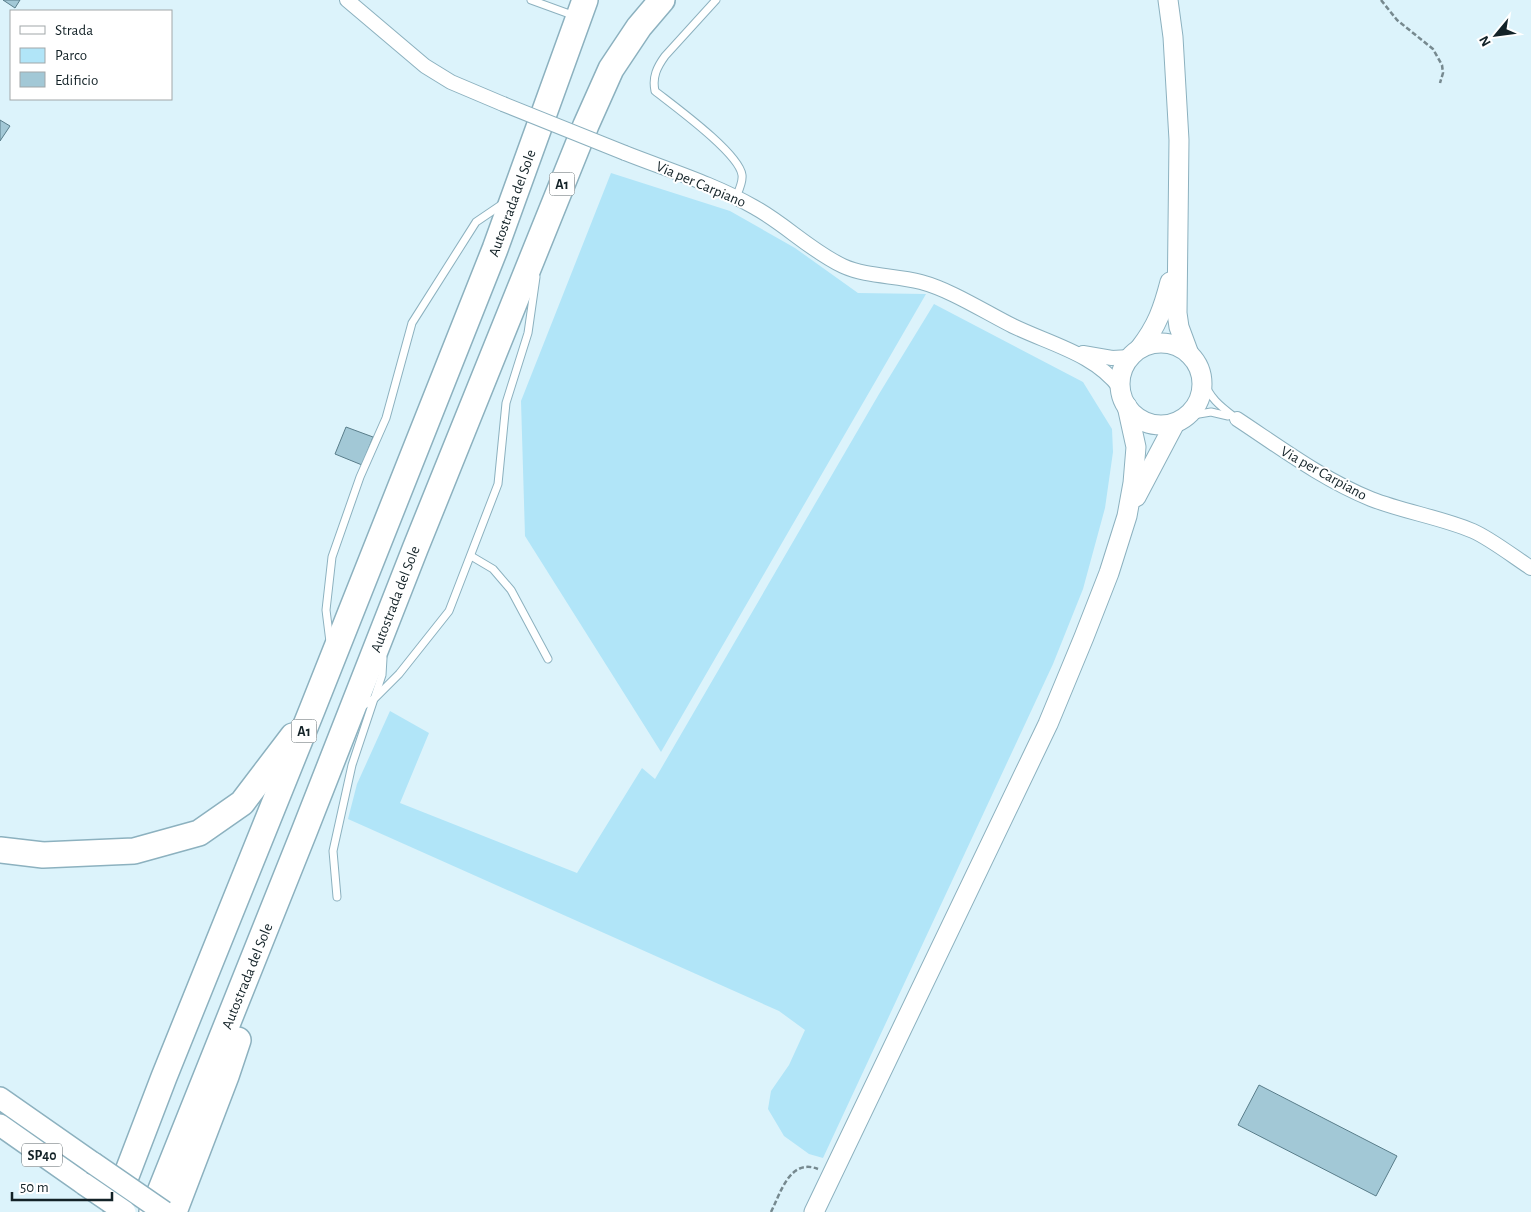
<svg xmlns="http://www.w3.org/2000/svg" width="1531" height="1212" font-family="'Alegreya Sans',sans-serif">
<style>
.green{fill:#b1e5f8}
.building{fill:#a2c8d6;stroke:#597d8a}
.lines{fill:none;stroke-linecap:round;stroke-linejoin:round}
.lane-casing{stroke:#8cb1bf;stroke-width:9}
.street-casing{stroke:#8cb1bf;stroke-width:16}
.secondary-casing{stroke:#8cb1bf;stroke-width:21}
.primary-casing{stroke:#8cb1bf;stroke-width:24}
.highway-casing{stroke:#8cb1bf;stroke-width:28}
.path{stroke:#76898f;stroke-width:2.5;stroke-dasharray:5 2.5;stroke-linecap:butt}
.lane{stroke:#fff;stroke-width:7}
.street{stroke:#fff;stroke-width:14}
.secondary{stroke:#fff;stroke-width:19}
.primary{stroke:#fff;stroke-width:21}
.highway{stroke:#fff;stroke-width:25}
.street-bridge-casing{stroke:#8cb1bf;stroke-width:16;stroke-linecap:butt}
.primary-bridge-casing{stroke:#8cb1bf;stroke-width:24;stroke-linecap:butt}
.street-bridge{stroke:#fff;stroke-width:14}
.primary-bridge{stroke:#fff;stroke-width:21}
.labels{text-anchor:middle;stroke-width:4;stroke-linejoin:round;paint-order:stroke}
.shield{fill:#fff;stroke:#5a6468;stroke-width:1}
.shield-label{font-size:14px;font-weight:bold;fill:#132227}
.street-label{font-size:15px;fill:#132227;stroke:#fff}
</style>
<rect width="100%" height="100%" fill="#dcf3fb"/>
<g class="green">
<polygon points="611,173 730,211 795,248 858,293 926,294 661,752 525,536 521,401"/>
<polygon points="934,304 1083,382 1112,429 1113,452 1105,508 1083,589 1053,664 823,1158 809,1154 784,1136 768,1109 771,1091 789,1065 805,1030 779,1011 348,819 357,784 390,711 429,733 400,803 577,873 642,768 655,779 879,394"/>
</g>
<g class="building">
<polygon points="3,0 20,0 15,8"/>
<polygon points="0,120 10,126 0,141"/>
<polygon points="346,427 373,437 362,465 335,454"/>
<polygon points="1259,1085 1397,1156 1376,1196 1238,1125"/>
</g>
<g class="lines">
<defs>
<g id="lane">
<polyline points="531,0 575,16"/>
<path d="M716,0L665,56C657,67 652,77 655,91C674,106 739,153 742,175C743,182 739,190 736,197"/>
<path d="M1202,378C1210,399 1220,406 1237,419"/>
<polyline points="1187,416 1211,412 1228,416"/>
<polyline points="471,556 493,569 511,590 548,659"/>
<polyline points="330,642 326,610 332,557 360,477 386,418 412,323 476,222 504,203"/>
<polyline points="361,707 375,698 399,674 449,611 498,484 506,403 528,333 536,277"/>
<polyline points="337,897 333,851 352,765 382,675 383,658"/>
</g>
<g id="street">
<polyline points="347,0 425,66 451,82 503,104"/>
<path d="M625,153C668,170 714,184 754,207C785,224 811,251 843,266C867,277 895,275 921,282C951,290 985,312 1013,326C1050,344 1095,354 1120,388"/>
<polyline points="1083,353 1112,358 1130,357"/>
<path d="M1237,419C1281,448 1322,479 1371,499C1404,512 1440,517 1473,531C1491,539 1514,557 1531,568"/>
</g>
<g id="secondary">
<polyline points="1168,0 1173,37 1179,140 1177,313 1179,327 1189,354"/>
<circle cx="1161" cy="384" r="41"/>
<path d="M1140,348C1157,326 1163,309 1170,282"/>
<polyline points="1136,497 1175,423"/>
<polyline points="814,1212 1048,724 1084,637 1109,573 1127,516 1133,483 1136,447 1127,406"/>
</g>
<g id="primary">
<polyline points="0,1098 93,1163"/>
<polyline points="0,1125 84,1184"/>
</g>
<g id="highway">
<polyline points="0,850 43,855 134,851 199,833 242,803 293,736"/>
<polyline points="115,1205 164,1077 312,710 495,249 585,0"/>
<polyline points="152,1212 304,832 415,549 586,125 611,69 639,27 662,0"/>
<polyline points="174,1212 226,1076 238,1040"/>
</g>
</defs>
<use href="#lane" class="lane-casing"/>
<use href="#street" class="street-casing"/>
<use href="#secondary" class="secondary-casing"/>
<use href="#primary" class="primary-casing"/>
<use href="#highway" class="highway-casing"/>
<g class="path">
<polyline points="1381,0 1397,20 1433,49 1442,65 1443,73 1440,83"/>
<polyline points="1202,360 1208,370"/>
<path d="M771,1212C781,1192 790,1158 818,1169"/>
</g>
<use href="#lane" class="lane"/>
<use href="#street" class="street"/>
<use href="#secondary" class="secondary"/>
<use href="#primary" class="primary"/>
<use href="#highway" class="highway"/>
<defs>
<polyline id="street-bridge" points="503,104 625,153"/>
<g id="primary-bridge">
<polyline points="93,1163 164,1212"/>
<polyline points="84,1184 125,1212"/>
</g>
</defs>
<use href="#street-bridge" class="street-bridge-casing"/>
<use href="#primary-bridge" class="primary-bridge-casing"/>
<use href="#street-bridge" class="street-bridge"/>
<use href="#primary-bridge" class="primary-bridge"/>
</g>
<g class="labels">
<g class="shield">
<rect x="549.5" y="172.5" width="25" height="23" rx="4"/>
<rect x="291.5" y="719.5" width="25" height="23" rx="4"/>
<rect x="22" y="1143.5" width="40" height="23" rx="4"/>
</g>
<g class="shield-label">
<text x="562" y="189">A1</text>
<text x="304" y="736">A1</text>
<text x="42" y="1160">SP40</text>
</g>
<g class="street-label">
<text transform="translate(701 184) rotate(23)" y="5">Via per Carpiano</text>
<text transform="translate(512 203) rotate(-70)" y="5">Autostrada del Sole</text>
<text transform="translate(1324 473) rotate(29)" y="5">Via per Carpiano</text>
<text transform="translate(395 599) rotate(-69)" y="5">Autostrada del Sole</text>
<text transform="translate(247 976) rotate(-68)" y="5">Autostrada del Sole</text>
</g>
</g>
<rect x="10" y="10" width="162" height="90" fill="#ffffff" stroke="#a1a7a9"/>
<rect x="20" y="26" width="25" height="8" fill="#ffffff" stroke="#a1a7a9"/>
<text x="55" y="35" font-size="15" fill="#132227">Strada</text>
<rect x="20" y="48" width="25" height="15" fill="#b1e5f8" stroke="#a1a7a9"/>
<text x="55" y="60" font-size="15" fill="#132227">Parco</text>
<rect x="20" y="72" width="25" height="15" fill="#a2c8d6" stroke="#a1a7a9"/>
<text x="55" y="85" font-size="15" fill="#132227">Edificio</text>
<g transform="translate(1496 35) rotate(241)" stroke="#ffffff" stroke-width="4" paint-order="stroke">
<path d="M0-4L9 19L0 12L-9 19Z" fill="#132227"/>
<text y="-8" font-size="14" font-weight="bold" text-anchor="middle" fill="#132227">N</text>
</g>
<path d="M12 1192v8h100v-8" fill="none" stroke="#132227" stroke-width="2.5"/>
<text x="20" y="1192" font-size="15" fill="#132227" stroke="#ffffff" stroke-width="4" paint-order="stroke">50 m</text>
</svg>
